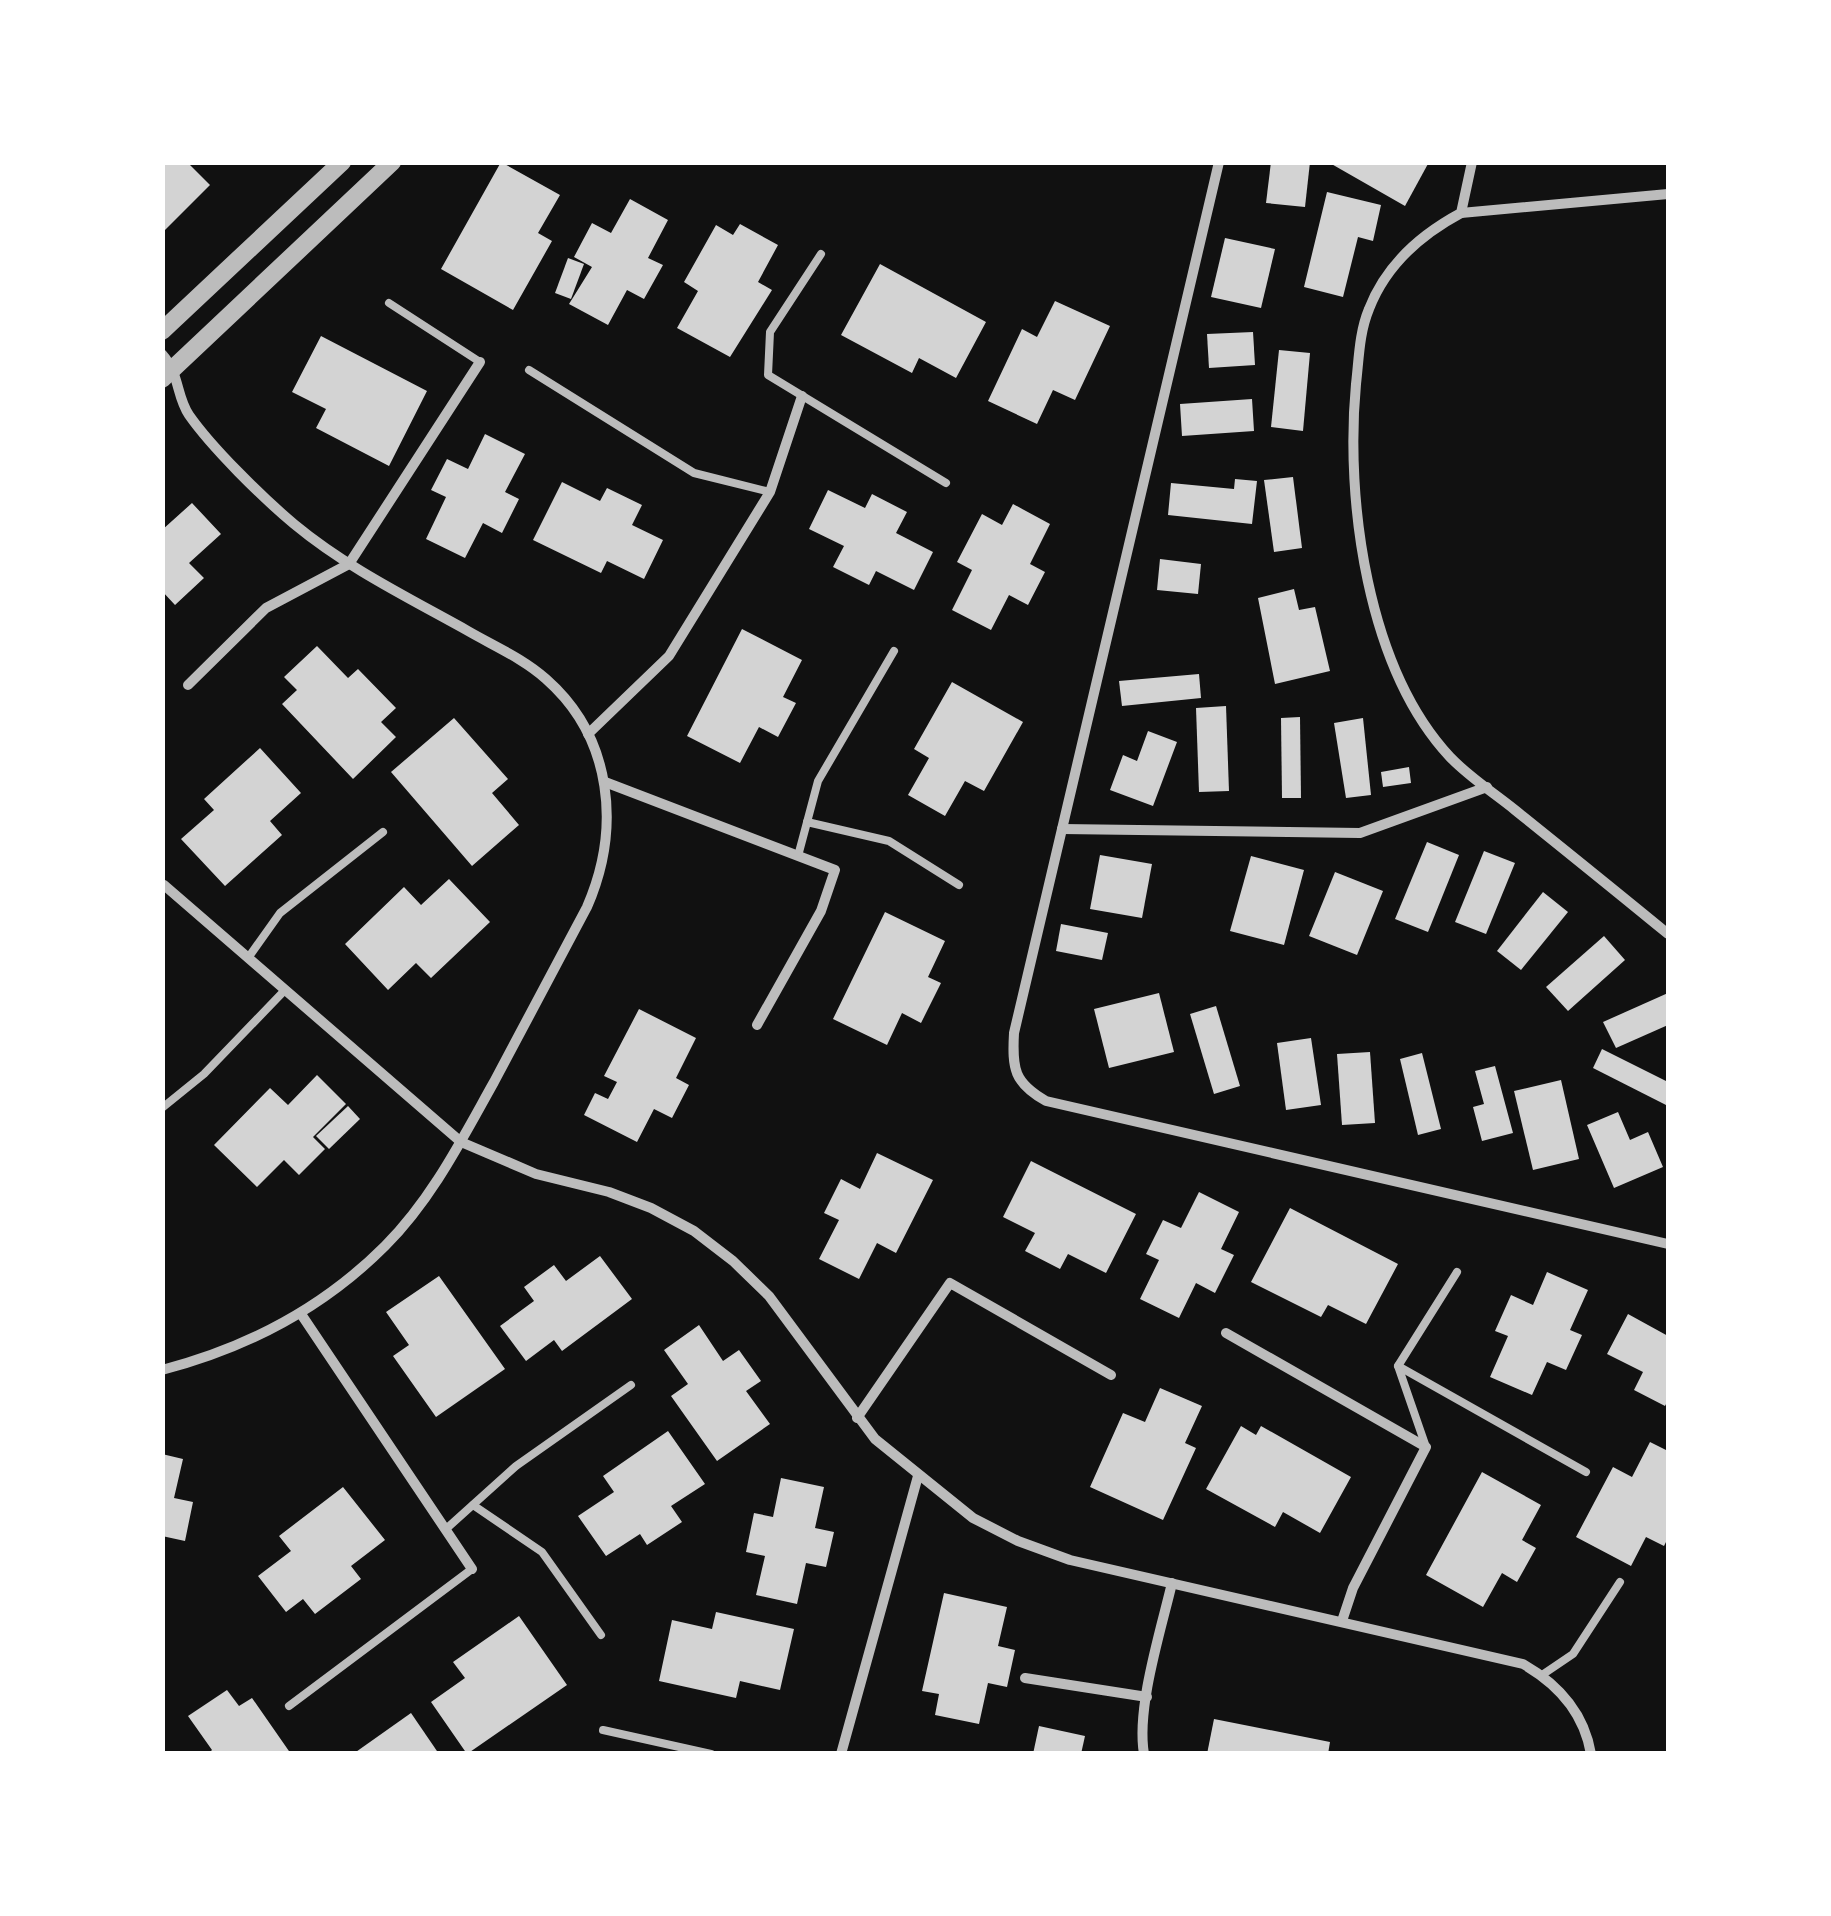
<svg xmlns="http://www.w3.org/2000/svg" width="1831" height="1916" font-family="'Source Sans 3',sans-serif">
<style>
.building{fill:#d3d3d3}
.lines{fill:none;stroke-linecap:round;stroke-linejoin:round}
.service{stroke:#bcbcbc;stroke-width:8}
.minor{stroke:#bcbcbc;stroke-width:10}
.tertiary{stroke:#bcbcbc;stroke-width:18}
</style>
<rect width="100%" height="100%" fill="#111"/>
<g class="building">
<polygon points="162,162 187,162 210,185 162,233"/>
<polygon points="501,162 560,195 538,233 552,241 513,310 441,269"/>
<polygon points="1271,162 1310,162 1305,207 1266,203"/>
<polygon points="1328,162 1429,162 1405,206"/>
<polygon points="1327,192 1381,205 1373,241 1358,237 1343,297 1304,287"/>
<polygon points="630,199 668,220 648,258 663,265 644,299 627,290 608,325 569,304 592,267 574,257 592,223 611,233"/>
<polygon points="740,224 778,245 758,282 772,290 730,357 677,328 698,291 684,282 716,225 733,235"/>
<polygon points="1225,238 1275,249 1261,308 1211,297"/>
<polygon points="568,258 584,264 571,299 555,293"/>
<polygon points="880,264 986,322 956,378 919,358 912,373 841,335"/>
<polygon points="1055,301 1110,326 1075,400 1053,390 1037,424 988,401 1022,329 1037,337"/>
<polygon points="1253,332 1255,365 1209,368 1207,334"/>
<polygon points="321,336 427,391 389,466 316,428 326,409 292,392"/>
<polygon points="1279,350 1310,353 1303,431 1271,427"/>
<polygon points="1252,399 1254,431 1182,436 1180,404"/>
<polygon points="485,434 525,454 505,492 519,499 502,533 483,523 465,558 426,539 446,497 431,490 447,459 468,469"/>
<polygon points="1293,477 1302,548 1274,552 1264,480"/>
<polygon points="1235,479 1257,481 1252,524 1168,515 1171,483 1234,489"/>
<polygon points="562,482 600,501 607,488 642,505 632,525 663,540 644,579 607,561 601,573 533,540"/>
<polygon points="828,490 865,508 872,494 907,512 896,533 933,552 914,590 876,571 869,585 833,567 844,546 809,529"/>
<polygon points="192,503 221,534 189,563 204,578 175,605 162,591 162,530"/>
<polygon points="1013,504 1050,524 1030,564 1045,572 1028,605 1009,595 991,630 952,610 972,570 957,562 982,514 1002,525"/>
<polygon points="1160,559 1201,564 1198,594 1157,590"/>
<polygon points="1294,589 1299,610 1315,607 1330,671 1275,684 1258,598"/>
<polygon points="742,629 802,660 783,697 796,703 778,737 759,727 740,763 687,736"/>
<polygon points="317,646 348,678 358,669 396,708 381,722 396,737 353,779 282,704 297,690 284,677"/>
<polygon points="1199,674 1201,698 1122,706 1119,681"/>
<polygon points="952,682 1023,722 984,791 965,781 945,816 908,795 929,758 914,749"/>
<polygon points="1226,706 1229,791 1199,792 1196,708"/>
<polygon points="1300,717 1301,798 1282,798 1281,718"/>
<polygon points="454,718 508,779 492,793 519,825 472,866 391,772"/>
<polygon points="1363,718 1371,795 1346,798 1334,723"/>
<polygon points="1148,731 1177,742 1153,806 1110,790 1123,755 1137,761"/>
<polygon points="260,748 301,793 270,821 282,835 225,886 181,839 214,810 204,799"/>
<polygon points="1409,767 1411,783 1383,787 1381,772"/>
<polygon points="1427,842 1459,855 1428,932 1395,919"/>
<polygon points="1484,851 1515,863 1486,934 1455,922"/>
<polygon points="1100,855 1152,864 1142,918 1090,909"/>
<polygon points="1251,856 1304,870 1284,945 1230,931"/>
<polygon points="1335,872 1383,891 1357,955 1309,936"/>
<polygon points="449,879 490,922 431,978 416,963 388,990 345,944 404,887 421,905"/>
<polygon points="1543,892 1568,912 1521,970 1497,951"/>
<polygon points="885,912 945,941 928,977 941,983 921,1023 902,1013 887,1045 833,1019"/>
<polygon points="1061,924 1108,933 1102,960 1056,951"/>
<polygon points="1604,936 1625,960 1568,1011 1546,987"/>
<polygon points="1159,993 1174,1052 1109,1068 1094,1009"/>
<polygon points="1668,993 1668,1025 1616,1048 1603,1022"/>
<polygon points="1216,1006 1240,1086 1214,1094 1190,1014"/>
<polygon points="639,1009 696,1038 676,1078 689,1085 672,1118 654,1109 637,1142 584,1115 595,1093 608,1099 617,1082 604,1076"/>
<polygon points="1311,1038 1321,1105 1286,1110 1277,1043"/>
<polygon points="1602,1049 1668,1082 1668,1106 1593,1068"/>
<polygon points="1370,1052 1375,1123 1342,1125 1337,1054"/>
<polygon points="1422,1053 1441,1129 1418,1135 1400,1059"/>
<polygon points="1495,1066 1513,1133 1482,1141 1473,1107 1484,1104 1475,1071"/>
<polygon points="317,1075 346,1104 313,1137 325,1149 299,1175 284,1160 257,1187 214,1145 270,1088 288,1105"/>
<polygon points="1561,1080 1579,1159 1533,1170 1514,1091"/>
<polygon points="348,1106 360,1119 329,1149 316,1136"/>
<polygon points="1618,1112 1630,1140 1648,1132 1663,1167 1614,1188 1587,1125"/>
<polygon points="877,1153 933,1180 896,1253 877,1243 859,1279 819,1259 839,1220 824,1213 841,1179 860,1189"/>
<polygon points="1031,1161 1136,1214 1106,1273 1068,1254 1060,1269 1025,1251 1035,1233 1003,1217"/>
<polygon points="1199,1192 1239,1212 1221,1249 1234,1255 1215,1293 1196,1283 1179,1318 1140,1299 1159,1260 1146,1254 1163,1220 1181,1228"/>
<polygon points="1290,1208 1398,1264 1366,1324 1328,1305 1321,1317 1251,1282"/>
<polygon points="600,1256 632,1299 562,1351 554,1340 526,1361 500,1326 534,1301 524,1287 554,1265 566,1281"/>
<polygon points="1547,1272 1588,1290 1570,1330 1582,1335 1566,1370 1547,1362 1532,1395 1490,1377 1508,1336 1495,1331 1511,1295 1533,1305"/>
<polygon points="439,1276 505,1369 436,1417 393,1356 409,1345 386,1312"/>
<polygon points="1628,1314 1668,1336 1668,1400 1665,1406 1634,1390 1643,1372 1607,1354"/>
<polygon points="699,1325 723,1361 739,1350 761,1381 746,1391 770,1424 717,1461 671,1396 688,1384 664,1350"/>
<polygon points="1160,1388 1202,1406 1185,1443 1196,1448 1163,1520 1090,1487 1123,1413 1145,1422"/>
<polygon points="1241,1426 1256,1435 1261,1426 1351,1477 1320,1533 1283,1512 1275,1527 1206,1489"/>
<polygon points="668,1431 705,1484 671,1506 682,1522 647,1545 640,1534 606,1556 578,1516 614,1492 603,1476"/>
<polygon points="1650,1442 1668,1451 1668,1538 1664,1546 1646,1537 1631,1566 1576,1537 1613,1467 1632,1477"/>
<polygon points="162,1454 183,1459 174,1498 193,1502 185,1541 162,1536"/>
<polygon points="1482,1472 1541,1505 1522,1540 1536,1548 1517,1582 1502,1573 1483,1607 1426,1575"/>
<polygon points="781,1478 824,1487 815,1528 834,1532 826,1567 806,1563 797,1604 756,1595 765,1556 746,1552 754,1513 773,1517"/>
<polygon points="343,1487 385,1540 351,1566 361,1579 315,1614 303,1599 286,1612 258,1576 291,1551 279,1536"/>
<polygon points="944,1593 1007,1607 998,1646 1015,1650 1007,1687 988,1683 979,1724 935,1715 939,1694 922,1691"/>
<polygon points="716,1612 794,1629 780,1690 740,1681 736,1698 659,1681 672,1620 712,1629"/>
<polygon points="519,1616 567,1685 467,1754 431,1702 465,1678 453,1662"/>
<polygon points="227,1690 239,1706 252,1698 291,1754 208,1754 212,1750 188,1716"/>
<polygon points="411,1713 439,1754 353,1754"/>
<polygon points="1214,1719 1330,1742 1328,1754 1207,1754"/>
<polygon points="1039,1726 1085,1736 1081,1754 1033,1754"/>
</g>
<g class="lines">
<g class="service">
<polyline points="821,254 770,332 768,375 946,483"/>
<polyline points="389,303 480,362"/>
<polyline points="529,370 694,473 770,492"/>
<polyline points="807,822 889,841 959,885"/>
<polyline points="798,856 818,781 894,651"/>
<polyline points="248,958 280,913 383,832"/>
<polyline points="162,1108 204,1074 285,990"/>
<polyline points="1398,1366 1586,1472"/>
<polyline points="1426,1447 1398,1366 1457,1272"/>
<polyline points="473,1505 542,1552 601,1635"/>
<polyline points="446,1529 516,1466 631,1385"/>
<polyline points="1542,1675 1573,1654 1620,1582"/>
<polyline points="289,1706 472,1569"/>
<polyline points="603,1730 711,1754"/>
</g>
<g class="minor">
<path d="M1219,162L1014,1033C1012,1069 1014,1083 1046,1101L1668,1244"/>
<path d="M1472,162L1461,213C1420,235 1386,265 1369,309C1359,333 1359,359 1356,384C1345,500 1367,668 1450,757C1469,777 1494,793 1515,810C1566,851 1617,892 1668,934"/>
<polyline points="1461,213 1668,194"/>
<path d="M162,354C180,374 176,396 189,415C212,448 263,498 294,524C347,568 409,598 468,631C494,646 524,659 546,679C613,738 621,829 587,907C556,966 525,1024 494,1082C462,1139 432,1199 385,1246C323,1308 247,1348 162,1370"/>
<polyline points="188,685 266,608 349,564 480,362"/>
<polyline points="588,734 669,656 770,492 802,396"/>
<polyline points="605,782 835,870 821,911 757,1025"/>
<polyline points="1062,829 1360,833 1487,787"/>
<path d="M164,885L461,1142L536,1174L609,1192L651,1208L694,1231L733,1261L769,1296L875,1439L973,1518L1018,1541L1070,1560L1523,1664C1558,1684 1584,1712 1591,1754"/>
<polyline points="301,1314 472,1569"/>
<polyline points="1226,1333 1426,1447 1353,1588 1342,1621"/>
<polyline points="857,1418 950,1283 1111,1375"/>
<polyline points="1025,1678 1147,1697"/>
<polyline points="841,1754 918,1476"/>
<path d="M1144,1754C1136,1708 1161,1630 1172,1583"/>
</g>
<g class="tertiary">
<polyline points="162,331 342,162"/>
<polyline points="162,379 392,162"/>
</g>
</g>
<rect width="1831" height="1916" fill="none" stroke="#ffffff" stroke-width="330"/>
</svg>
